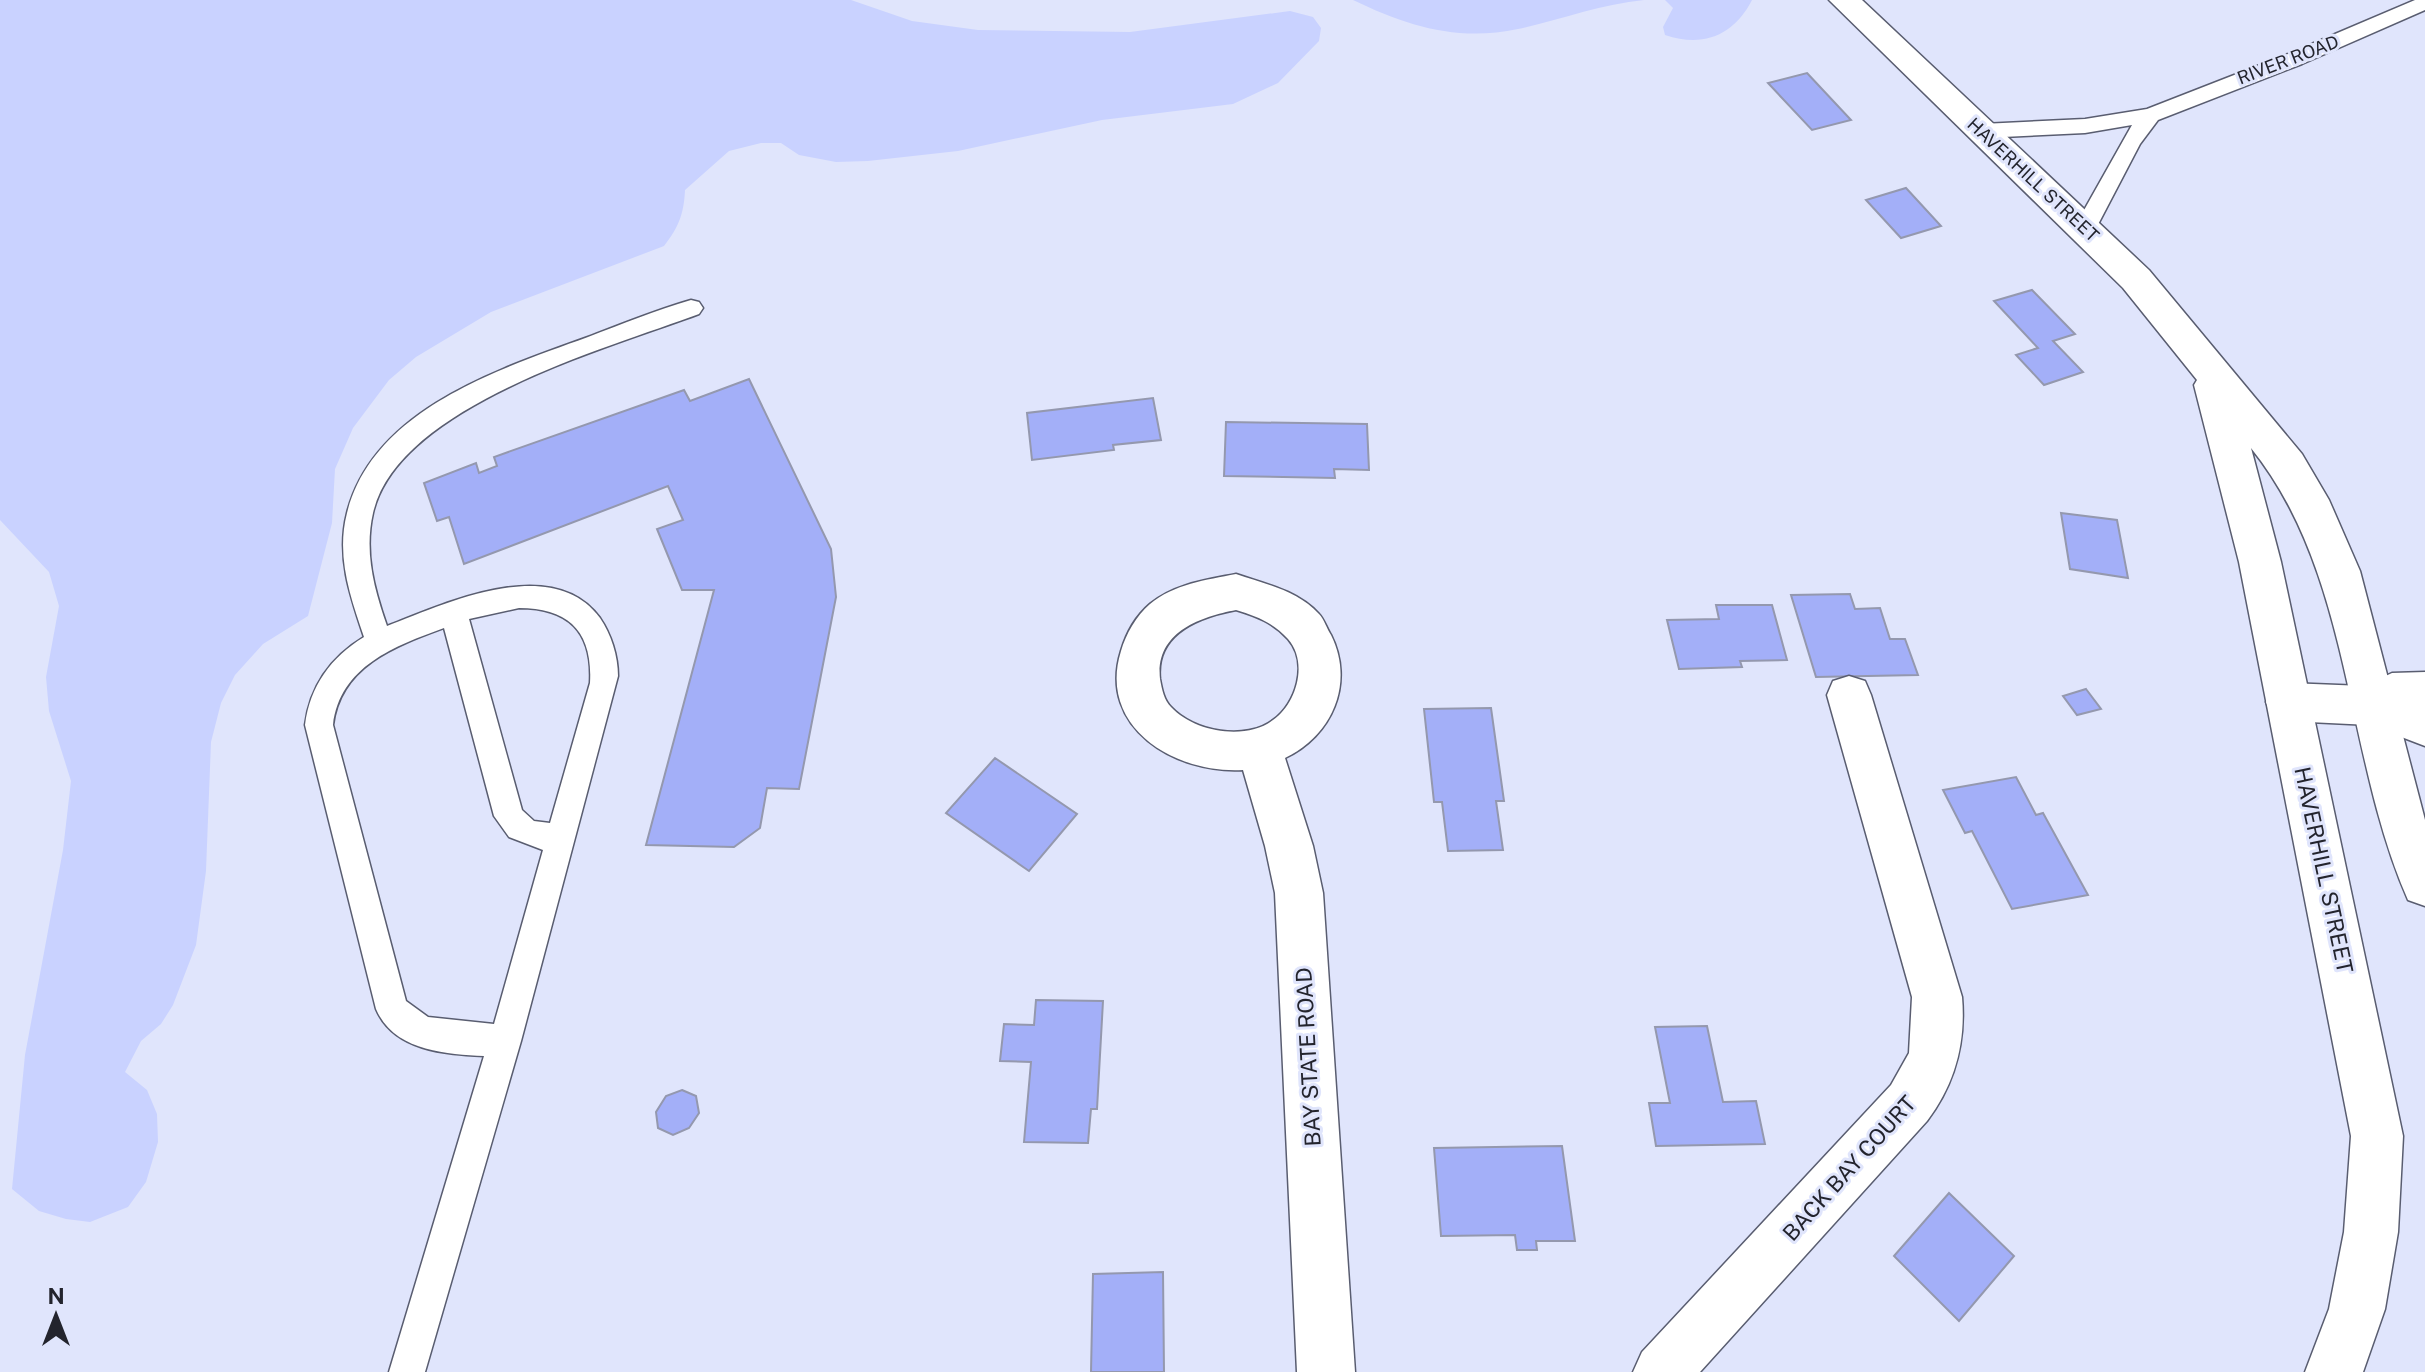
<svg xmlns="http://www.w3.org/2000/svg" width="2425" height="1372" font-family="'Public Sans',sans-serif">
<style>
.green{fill:#c9d2ff}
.building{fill:#a3aff8;stroke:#9498ae;stroke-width:2}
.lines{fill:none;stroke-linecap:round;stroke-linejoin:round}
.lane-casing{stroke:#595d70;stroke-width:3}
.street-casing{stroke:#595d70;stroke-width:3}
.secondary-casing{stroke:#595d70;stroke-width:3}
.lane{fill:#fff;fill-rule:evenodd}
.street{fill:#fff;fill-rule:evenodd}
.secondary{fill:#fff;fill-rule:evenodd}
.labels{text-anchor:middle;stroke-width:6;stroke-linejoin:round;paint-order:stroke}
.far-street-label{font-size:18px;fill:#23242d;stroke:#e0e5fc}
.street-label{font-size:22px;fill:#23242d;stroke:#e0e5fc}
</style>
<rect width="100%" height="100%" fill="#e0e5fc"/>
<g class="green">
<path d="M0,0H851L912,21L978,30L1130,32L1290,11L1313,17L1321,28L1319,41L1278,83L1233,104L1102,120L958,151L868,161L836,162L799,155L781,143H761L729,151L685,190C684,213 679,227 664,246L491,312L416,357L389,380L353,428L335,469L332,523L308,616L263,644L235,675L221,703L211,742L206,871L196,945L173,1005L161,1024L141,1041L125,1072L147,1090L157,1114L158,1142L146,1182L128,1207L90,1222L66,1219L39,1211L12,1189L25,1055L63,850L71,781L49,711L46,677L59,606L49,572L0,520Z"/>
<path d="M1353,0H1644C1601,4 1560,20 1518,29C1458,42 1407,26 1353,0Z"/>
<path d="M1665,0H1752C1734,35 1704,48 1665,35L1663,27L1673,8Z"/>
</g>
<g class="building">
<polygon points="1807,73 1851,120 1812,130 1768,83"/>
<polygon points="1906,188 1941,226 1901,238 1866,200"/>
<polygon points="2032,290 2075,334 2053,341 2083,372 2044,385 2016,355 2038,348 1994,301"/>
<polygon points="749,379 831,549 836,597 799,789 767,788 760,828 734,847 646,845 714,590 682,590 657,529 683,520 668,486 464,564 449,517 437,521 424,483 476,463 479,473 497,466 494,457 684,390 690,401"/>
<polygon points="1153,398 1161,440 1113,445 1114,450 1032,460 1027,413"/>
<polygon points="1226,422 1367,424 1369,470 1334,469 1335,478 1224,476"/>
<polygon points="2061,513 2117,520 2128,578 2070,569"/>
<polygon points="1850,594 1855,609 1880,608 1890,639 1905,639 1918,675 1816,677 1791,595"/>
<polygon points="1716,605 1772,605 1787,660 1740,661 1742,667 1679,669 1667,620 1719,619"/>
<polygon points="2086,689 2101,709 2077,715 2063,696"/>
<polygon points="1491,708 1504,801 1496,801 1503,850 1448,851 1442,802 1434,802 1424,709"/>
<polygon points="995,758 1077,814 1029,871 946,813"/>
<polygon points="2016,777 2036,815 2043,813 2088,895 2012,909 1972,831 1965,833 1943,790"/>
<polygon points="1036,1000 1103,1001 1097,1109 1091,1109 1088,1143 1024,1142 1031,1062 1000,1061 1004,1024 1034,1025"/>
<polygon points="1707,1026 1723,1102 1756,1101 1765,1144 1656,1146 1649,1103 1670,1103 1655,1027"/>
<polygon points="682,1090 696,1096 699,1113 689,1128 673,1135 658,1128 656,1112 666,1096"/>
<polygon points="1562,1146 1575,1241 1536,1241 1537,1250 1517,1250 1515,1235 1441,1236 1434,1148"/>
<polygon points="1949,1193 2014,1256 1959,1321 1894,1256"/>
<polygon points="1163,1272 1164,1372 1091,1372 1093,1274"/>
</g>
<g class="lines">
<defs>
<g id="lane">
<polygon points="2415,0 2425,0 2425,10 2302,64 2158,120 2140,144 2093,234 2077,234 2074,228 2132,125 2085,133 1982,138 1974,136 1971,131 1974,126 1982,124 2085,119 2147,109 2288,54"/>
<path d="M691,300L699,302L703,308L699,314C608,348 397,406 373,513C364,552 374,589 387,626C446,603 553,553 600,618C611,634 618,656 618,676L521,1041L425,1372H389L484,1056C445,1054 394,1051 376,1009L305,725C310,686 331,657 364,637C350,596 336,556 347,513C373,409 500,369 588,337C622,324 656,310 691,300ZM519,608C568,608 593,631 590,683L550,823L534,821L522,810L469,619ZM444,628L494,816L509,837L543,850L494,1024L428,1017L406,1001L333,725C340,666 395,646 444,628Z"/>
</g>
<g id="street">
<path d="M1236,574C1265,584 1297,590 1319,614C1324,619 1327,629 1331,635C1355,683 1332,736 1285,758L1313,846L1323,893L1355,1372H1297L1275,893L1265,846L1243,770C1176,774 1097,728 1121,651C1126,634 1136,616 1150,604C1174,584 1206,580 1236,574ZM1236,610C1256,616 1274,623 1288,639C1309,663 1296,704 1273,720C1246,741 1194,732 1171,707C1164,700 1162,690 1160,679C1155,633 1199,617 1236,610Z"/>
<polygon points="2425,672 2425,746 2370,725 2288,721 2272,716 2266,702 2272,688 2288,683 2364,686 2392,673"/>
<path d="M1849,676L1865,681L1871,695L1962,997C1966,1043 1955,1084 1927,1121L1700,1372H1633L1642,1352L1891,1085L1909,1053L1912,997L1827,695L1833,681Z"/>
</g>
<path id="secondary" d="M1829,0H1862L2149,270L2302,454L2329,500L2360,571L2425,820V906L2408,900C2344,755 2353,574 2251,448L2281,562L2403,1136L2398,1232L2385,1309L2363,1372H2305L2329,1309L2344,1232L2351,1136L2239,562L2194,385L2197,380L2123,288Z"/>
</defs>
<use href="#lane" class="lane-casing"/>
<use href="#street" class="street-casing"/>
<use href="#secondary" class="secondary-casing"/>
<use href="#lane" class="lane"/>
<use href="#street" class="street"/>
<use href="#secondary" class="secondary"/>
</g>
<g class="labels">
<g class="far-street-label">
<text transform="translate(2288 60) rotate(-21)" y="6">RIVER ROAD</text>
<text transform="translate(2033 180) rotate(43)" y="6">HAVERHILL STREET</text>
</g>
<g class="street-label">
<text transform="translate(2324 870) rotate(78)" y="8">HAVERHILL STREET</text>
<text transform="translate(1308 1057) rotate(-93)" y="8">BAY STATE ROAD</text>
<text transform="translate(1849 1168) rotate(-48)" y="8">BACK BAY COURT</text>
</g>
</g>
<g transform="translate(56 1316)" stroke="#e0e5fc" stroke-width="6" paint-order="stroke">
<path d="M0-6L14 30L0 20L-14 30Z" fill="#23242d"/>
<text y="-12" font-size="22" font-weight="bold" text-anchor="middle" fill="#23242d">N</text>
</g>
</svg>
